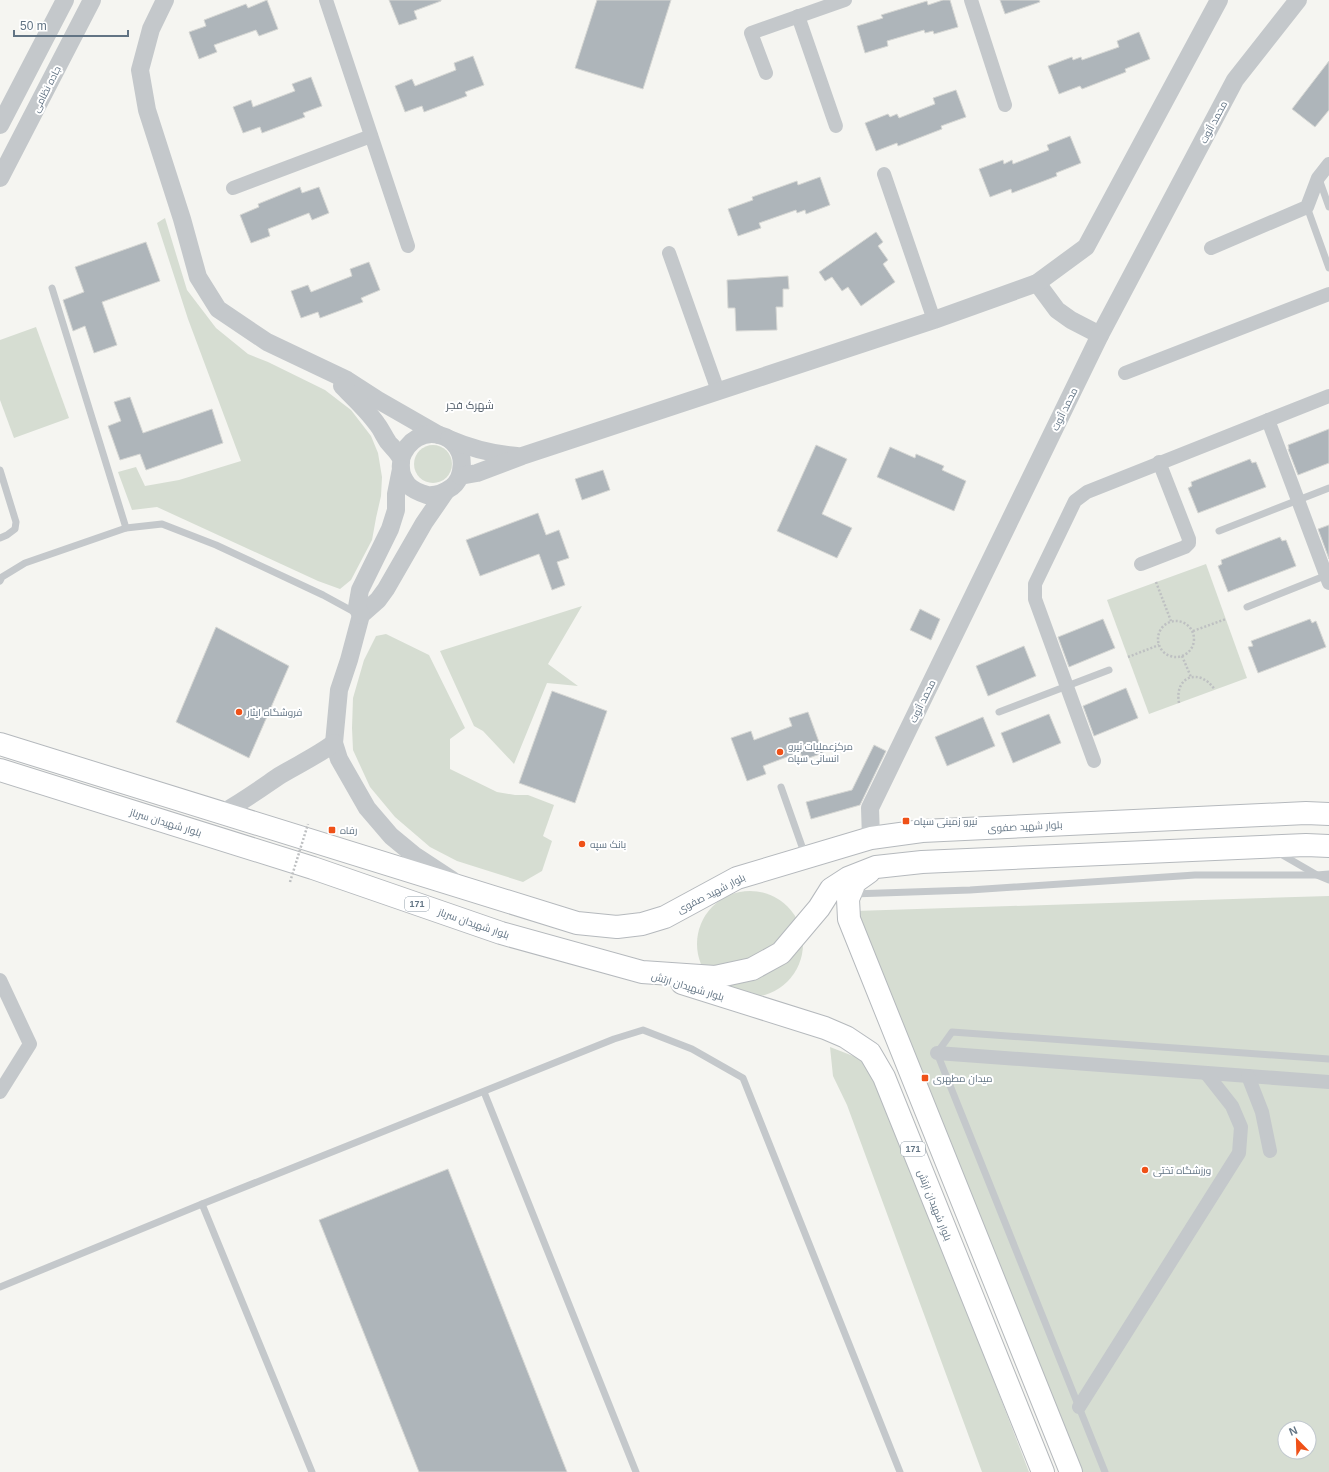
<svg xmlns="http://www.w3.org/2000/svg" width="1329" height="1472" font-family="Helvetica,Cairo,sans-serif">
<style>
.green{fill:#d6ddd2;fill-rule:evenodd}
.building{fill:#aeb5ba;stroke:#d6d7d4}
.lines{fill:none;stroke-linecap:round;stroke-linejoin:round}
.primary-casing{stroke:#b5b9bd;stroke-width:24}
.path{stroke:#bec0c2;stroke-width:2.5;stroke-dasharray:2 2;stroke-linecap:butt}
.service{stroke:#c4c8cb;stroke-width:7}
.minor{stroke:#c4c8cb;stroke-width:14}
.tertiary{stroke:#c4c8cb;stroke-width:18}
.primary{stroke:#fff;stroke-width:22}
.path-bridge{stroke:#bec0c2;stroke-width:2.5;stroke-dasharray:2 2;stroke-linecap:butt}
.poi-dot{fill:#ef5118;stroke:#fff;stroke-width:1.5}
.labels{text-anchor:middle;stroke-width:4;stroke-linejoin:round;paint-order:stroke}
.shield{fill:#fff;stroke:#919ea9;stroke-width:1}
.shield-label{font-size:9px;font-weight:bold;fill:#627484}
.street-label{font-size:10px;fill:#627484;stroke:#fff}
.poi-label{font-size:10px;fill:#627484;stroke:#fff;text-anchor:start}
.neighbourhood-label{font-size:11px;fill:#515d69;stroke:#fff}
</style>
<rect width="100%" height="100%" fill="#f5f5f1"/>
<g class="green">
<polygon points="165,218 187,290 216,328 248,354 268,362 325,390 351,410 371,436 378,453 382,477 381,496 376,518 372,540 351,580 340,589 318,581 157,507 132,510 118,472 136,467 145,486 179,480 241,461 188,319 157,223"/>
<polygon points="36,327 69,418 14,438 0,400 0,340"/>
<circle cx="433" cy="464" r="19"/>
<polygon points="1206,564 1247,678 1149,714 1107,600"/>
<polygon points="582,606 548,664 578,686 547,683 514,764 483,731 474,726 440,651"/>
<polygon points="386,634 429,655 465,728 450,739 450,769 497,792 515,795 528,795 554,805 543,836 552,841 542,871 523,882 457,861 430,847 395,817 370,787 353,750 352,728 353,698 364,660 376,636"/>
<circle cx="750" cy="944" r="53"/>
<path d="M1329,896V1472H1083L855,911ZM1285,1428H1309V1452H1285Z"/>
<polygon points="830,1047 866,1061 883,1093 1029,1472 982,1472 847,1105 833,1076"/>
</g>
<g class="building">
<polygon points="267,0 278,29 259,36 256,30 214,45 217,52 199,59 189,32 206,26 204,20 246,4 248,8"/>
<polygon points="389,0 441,0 441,1 414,11 417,19 399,25"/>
<polygon points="597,0 671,0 643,89 575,68"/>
<polygon points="943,0 950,0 958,27 934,34 933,31 925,33 924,30 887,41 888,46 865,53 857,26 883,18 881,15 927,1 928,5"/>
<polygon points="1000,0 1039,0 1040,2 1005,14"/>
<polygon points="1139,32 1150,59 1125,69 1126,72 1082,89 1080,86 1059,94 1048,66 1072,57 1073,60 1081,57 1082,60 1119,47 1117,41"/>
<polygon points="473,56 484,85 465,92 467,96 424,112 422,106 405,112 395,86 412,79 415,86 456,70 454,63"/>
<polygon points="1329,61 1329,110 1315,127 1292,109"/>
<polygon points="311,77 322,106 303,113 305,117 262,133 260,127 243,133 233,107 251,100 253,107 295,91 292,84"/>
<polygon points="956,90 966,117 941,126 942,129 898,146 897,143 876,151 865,123 888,114 890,117 897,114 899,118 935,104 933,98"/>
<polygon points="1070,136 1081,163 1056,173 1057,176 1012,193 1011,189 990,197 979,169 1003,160 1004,164 1012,160 1013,164 1049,150 1047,145"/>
<polygon points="820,177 830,205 806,214 805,210 797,213 796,210 759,223 761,228 738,236 728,209 753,200 752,197 797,181 798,185"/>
<polygon points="300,187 302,193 319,187 329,213 312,220 309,213 268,229 270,236 251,243 240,215 259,207 258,204"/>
<polygon points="876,232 883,242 878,246 888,260 883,264 895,282 861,306 848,287 842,291 832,277 825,281 819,272"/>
<polygon points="146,242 160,281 102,302 117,345 94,353 85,326 73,331 63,300 84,292 75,267"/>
<polygon points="369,262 380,290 361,298 363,302 320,318 318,312 301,318 291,291 308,285 311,292 352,276 350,269"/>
<polygon points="788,276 789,289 783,289 783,307 776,307 777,330 736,331 735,308 728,308 727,280"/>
<polygon points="130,397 143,433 212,409 223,443 146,470 140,454 120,460 108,426 121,421 114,402"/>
<polygon points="1329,429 1329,463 1298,475 1288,449 1289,449 1288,445"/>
<polygon points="816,445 847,459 822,514 852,528 837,558 777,531"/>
<polygon points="890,447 915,458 916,454 944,466 942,470 966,481 954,511 877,477"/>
<polygon points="1250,459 1252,463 1256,462 1266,487 1198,513 1188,488 1192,486 1191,482"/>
<polygon points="603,470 610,490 582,500 575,479"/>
<polygon points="538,513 546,535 559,530 569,558 557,562 565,585 552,590 539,554 480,576 466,540"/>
<polygon points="1329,525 1329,559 1318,529"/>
<polygon points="1280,537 1282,541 1286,540 1296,566 1228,592 1218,566 1222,564 1221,560"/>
<polygon points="920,609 940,619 931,640 910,630"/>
<polygon points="1103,619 1115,648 1069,667 1058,637"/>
<polygon points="1310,619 1312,623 1316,621 1326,647 1258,673 1248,647 1253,646 1251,641"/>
<polygon points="216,627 289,666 249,758 176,722"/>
<polygon points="1024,646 1036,676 988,696 976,666"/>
<polygon points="1126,688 1138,718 1094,736 1083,706"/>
<polygon points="552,691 607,711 575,803 519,783"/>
<polygon points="808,712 823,753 803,760 800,752 763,766 766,774 747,781 731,738 751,731 754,740 792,726 789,718"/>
<polygon points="1049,714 1061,743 1013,763 1001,733"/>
<polygon points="983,717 995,746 947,766 935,737"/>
<polygon points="874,745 886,751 860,805 811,819 806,802 852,790"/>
<polygon points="448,1169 567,1472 419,1472 319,1220"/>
</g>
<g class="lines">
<defs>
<g id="primary">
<polyline points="0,744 577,923 617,927 642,924 665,917 737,878 871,838 922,831 1306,813 1329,814"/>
<polyline points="0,770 313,868 501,933 642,972 715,977 752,969 781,953 819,908 831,889 848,878 876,867 922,862 1306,845 1329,846"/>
<polyline points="869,872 855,882 848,899 849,919 1071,1472"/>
<polyline points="682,983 825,1028 846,1037 870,1053 884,1077 1043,1472"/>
</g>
</defs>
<use href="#primary" class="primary-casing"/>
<g class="path">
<polyline points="1156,582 1171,621"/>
<circle cx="1176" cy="639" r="18"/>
<polyline points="1193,631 1226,619"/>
<polyline points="1182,656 1191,677"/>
<polyline points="1128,657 1159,645"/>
<path d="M1179,703C1174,676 1200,667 1215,690"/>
</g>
<g class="service">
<polyline points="1319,179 1329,207"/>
<polyline points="1307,207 1329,268"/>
<polyline points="52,288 126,528"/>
<polyline points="0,470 16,522 15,529 7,535 0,538"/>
<polyline points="1219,531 1329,488"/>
<polyline points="0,581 2,577 25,563 126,528 162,524 216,545 323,595 356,613"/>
<polyline points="1247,607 1327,575"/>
<polyline points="999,712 1109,670"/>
<polyline points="781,787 805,855"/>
<polyline points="1279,853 1317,875 1329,880"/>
<polyline points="852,894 970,890 1195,875 1317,875 1329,874"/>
<polyline points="484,1092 636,1472"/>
<polyline points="202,1204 312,1472"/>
<polyline points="0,1287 202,1204 614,1039 643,1030 692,1049 743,1078 900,1472"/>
<polyline points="1105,1472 937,1053 952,1032 1329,1059"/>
</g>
<g class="minor">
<polyline points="326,0 408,246"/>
<polyline points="971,0 1005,105"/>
<polyline points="798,16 836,126"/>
<polyline points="766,73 751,33 845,0"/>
<polyline points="884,174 934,320"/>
<polyline points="233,188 371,136"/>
<polyline points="1211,248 1307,207 1318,178 1329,164"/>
<polyline points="669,253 718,391"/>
<polyline points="1125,373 1329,294"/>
<polyline points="1268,420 1329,583"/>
<polyline points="1141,564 1185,547 1189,543 1189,539 1159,462"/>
<polyline points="1094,761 1035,599 1035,584 1075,501 1087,492 1329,396"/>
<polyline points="0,980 30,1044 0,1092"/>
<polyline points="937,1053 1329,1082"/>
<polyline points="1248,1076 1262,1112 1270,1151"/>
<polyline points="1079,1407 1239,1153 1241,1127 1232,1106 1206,1073"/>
</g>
<g class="tertiary">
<polyline points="165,0 151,29 140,70 147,110 182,219 198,277 218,309 267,342 347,380 378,400 439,435"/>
<polyline points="0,125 65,0"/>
<polyline points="0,178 92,0"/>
<polyline points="1037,283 1057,310 1071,320 1100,335"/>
<path d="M342,386C354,398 367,410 377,424C381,429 384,436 388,442C392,447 399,453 401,459C402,462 400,466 401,468C401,474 404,480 408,485C413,490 420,493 427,495C436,496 445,492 452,487C457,483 460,477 461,471C469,433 415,417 401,459"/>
<path d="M449,439C472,449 492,454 517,456"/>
<polyline points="460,476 477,473 522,456 934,320 1037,283 1086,247 1219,0"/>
<polyline points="446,491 424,523 386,589 378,600 361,615 349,660 339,690 334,743 339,759 367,808 391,836 414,855 452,880"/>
<polyline points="361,615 357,607 360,590 390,529 396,510 396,494 401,469"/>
<path d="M222,813C242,802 260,789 279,776C297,765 317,756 334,743"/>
<polyline points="871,838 870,808 1100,335 1235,80 1298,0"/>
</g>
<use href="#primary" class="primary"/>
<polyline class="path-bridge" points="290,882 308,824"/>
</g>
<g class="poi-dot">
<circle cx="239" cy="712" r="4"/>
<circle cx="780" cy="752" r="4"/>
<rect x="902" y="817" width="8" height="8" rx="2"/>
<rect x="328" y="826" width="8" height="8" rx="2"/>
<circle cx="582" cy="844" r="4"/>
<rect x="921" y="1074" width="8" height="8" rx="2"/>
<circle cx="1145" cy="1170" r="4"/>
</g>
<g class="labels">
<g class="shield">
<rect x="405" y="897" width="24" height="14" rx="3"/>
<rect x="901" y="1142" width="24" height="14" rx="3"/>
</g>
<g class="shield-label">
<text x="417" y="907">171</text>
<text x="913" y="1152">171</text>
</g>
<g class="street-label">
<text transform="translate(46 89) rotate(-63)" y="4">جاده نظامی</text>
<text transform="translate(1213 122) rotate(-62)" y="4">محمد آتوت</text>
<text transform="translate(1064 409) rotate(-64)" y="4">محمد آتوت</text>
<text transform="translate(922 701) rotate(-64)" y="4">محمد آتوت</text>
<text transform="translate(166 822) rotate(17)" y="4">بلوار شهیدان سرباز</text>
<text transform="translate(1025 826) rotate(-3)" y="4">بلوار شهید صفوی</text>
<text transform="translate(711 893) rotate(-27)" y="4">بلوار شهید صفوی</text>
<text transform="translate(474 923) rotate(19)" y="4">بلوار شهیدان سرباز</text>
<text transform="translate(688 986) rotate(17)" y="4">بلوار شهیدان ارتش</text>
<text transform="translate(935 1205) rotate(68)" y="4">بلوار شهیدان ارتش</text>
</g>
<g class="poi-label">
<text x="247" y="716">فروشگاه ایثار</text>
<text x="788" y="750">مرکزعملیات نیرو<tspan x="788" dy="12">انسانی سپاه</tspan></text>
<text x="914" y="825">نیرو زمینی سپاه</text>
<text x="340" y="834">رفاه</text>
<text x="590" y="848">بانک سپه</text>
<text x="933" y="1082">میدان مطهری</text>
<text x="1153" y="1174">ورزشگاه تختی</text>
</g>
<g class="neighbourhood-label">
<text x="470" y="409">شهرک فجر</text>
</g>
</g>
<g transform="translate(1297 1440) rotate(337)"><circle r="19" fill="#ffffff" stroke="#c0c7ce"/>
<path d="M0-3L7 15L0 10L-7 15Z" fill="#ef5118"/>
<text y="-6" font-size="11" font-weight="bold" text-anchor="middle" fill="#627484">N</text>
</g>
<path d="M14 30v6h114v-6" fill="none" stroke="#627484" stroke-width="2"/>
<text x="20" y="30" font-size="12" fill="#627484" stroke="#ffffff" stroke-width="3" paint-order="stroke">50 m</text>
</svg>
